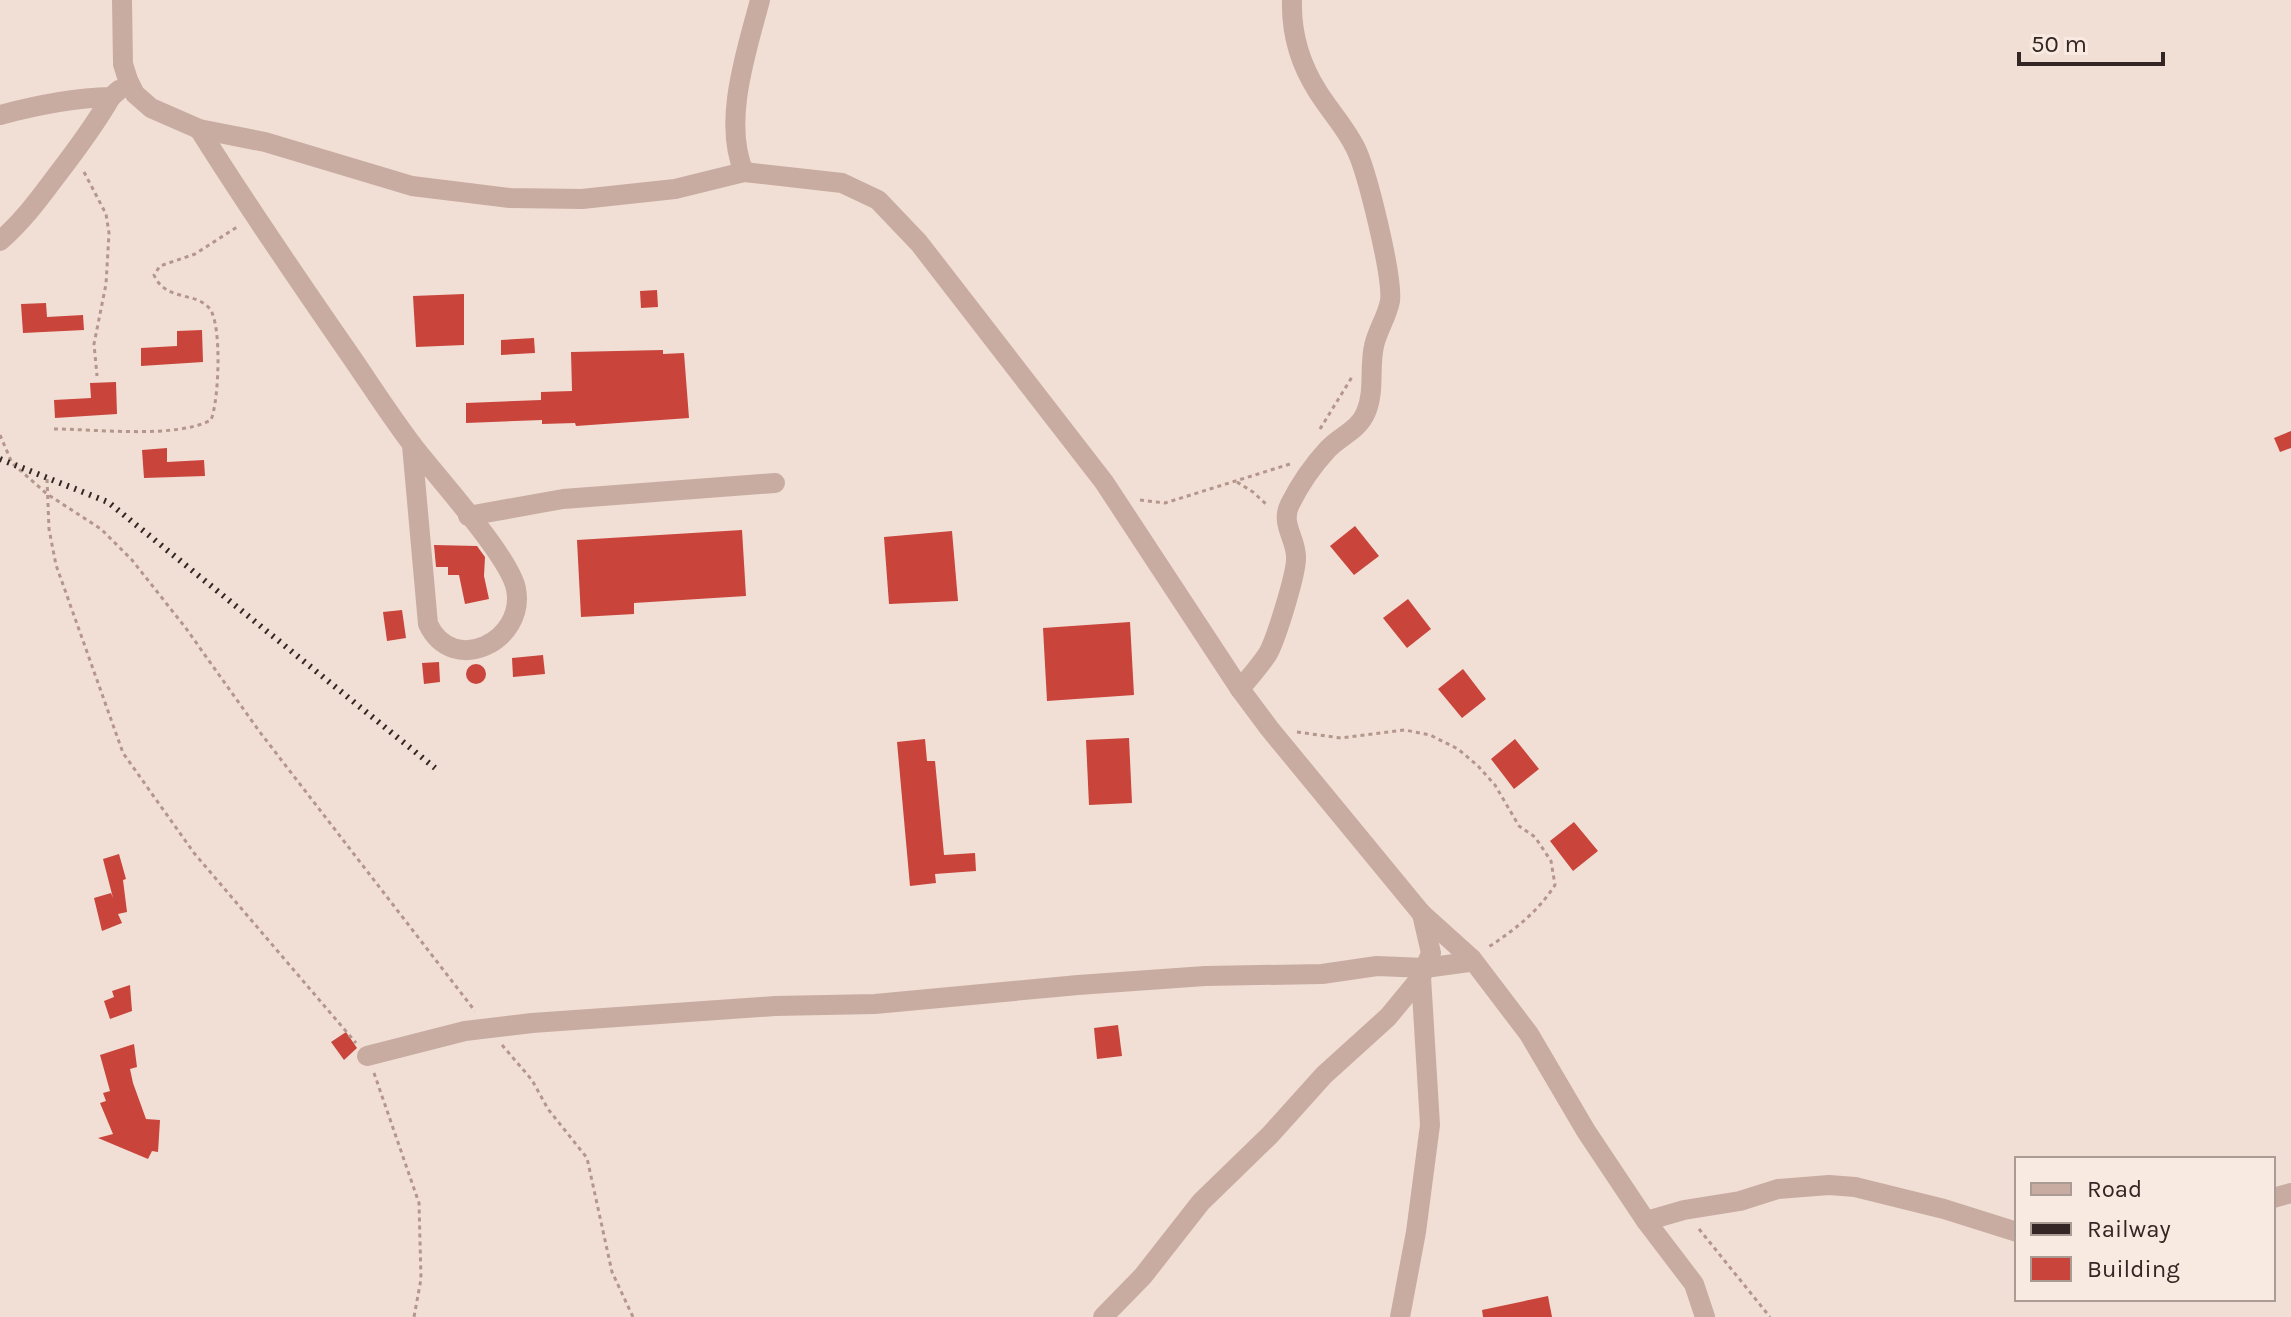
<svg xmlns="http://www.w3.org/2000/svg" width="2291" height="1317" font-family="Karla,sans-serif">
<style>
.building{fill:#c9443b}
.lines{fill:none;stroke-linecap:round;stroke-linejoin:round}
.path{stroke:#b4968c;stroke-width:3;stroke-dasharray:4 4;stroke-linecap:butt}
.minor{stroke:#c9aca1;stroke-width:20}
.rail{stroke:#332624;stroke-width:6;stroke-dasharray:2 6;stroke-linecap:butt}
</style>
<rect width="100%" height="100%" fill="#f1dfd5"/>
<g class="building">
<polygon points="657,290 658,307 641,308 640,291"/>
<polygon points="464,294 464,345 416,347 413,296"/>
<polygon points="46,303 47,317 83,315 84,330 23,333 21,304"/>
<polygon points="202,330 203,362 141,366 141,348 177,346 177,331"/>
<polygon points="534,338 535,353 501,355 501,340"/>
<polygon points="663,350 663,354 684,353 689,418 576,426 575,423 542,424 542,420 466,423 466,403 541,400 541,392 572,391 571,352"/>
<polygon points="116,382 117,414 55,418 54,400 91,398 90,383"/>
<polygon points="2291,431 2291,448 2280,452 2274,438"/>
<polygon points="167,448 167,462 204,460 205,476 144,478 142,450"/>
<polygon points="1355,526 1379,556 1354,575 1330,546"/>
<polygon points="742,530 746,596 634,603 634,614 581,617 577,540"/>
<polygon points="952,531 958,601 889,604 884,537"/>
<polygon points="434,545 477,546 485,557 484,576 489,599 465,604 459,575 448,575 448,567 436,567"/>
<polygon points="1408,599 1431,629 1407,648 1383,618"/>
<polygon points="402,610 406,638 387,641 383,612"/>
<polygon points="1130,622 1134,695 1047,701 1043,628"/>
<polygon points="543,655 545,674 513,677 512,658"/>
<polygon points="439,662 440,682 424,684 422,663"/>
<circle cx="476" cy="674" r="10"/>
<polygon points="1463,669 1486,699 1462,718 1438,689"/>
<polygon points="1129,738 1132,803 1089,805 1086,740"/>
<polygon points="925,739 927,761 935,761 944,855 975,853 976,871 935,874 936,883 910,886 897,742"/>
<polygon points="1515,739 1539,769 1514,789 1491,759"/>
<polygon points="1574,822 1598,851 1573,871 1550,841"/>
<polygon points="119,854 126,879 123,880 127,912 118,914 122,923 102,931 94,898 111,893 113,898 103,859"/>
<polygon points="130,985 132,1011 110,1019 104,1001 114,997 112,991"/>
<polygon points="1118,1025 1122,1056 1097,1059 1094,1028"/>
<polygon points="346,1032 357,1048 344,1060 331,1042"/>
<polygon points="134,1044 137,1067 130,1069 133,1083 146,1119 160,1120 158,1152 152,1151 148,1159 98,1138 113,1134 100,1103 106,1101 103,1093 110,1091 100,1055"/>
<polygon points="1548,1296 1552,1317 1483,1317 1482,1310"/>
</g>
<g class="lines">
<g class="path">
<polyline points="84,172 106,214 109,233 106,284 94,344 97,376"/>
<path d="M54,429C96,429 176,439 211,420C219,400 222,326 210,309C196,291 166,302 154,275L160,266L195,254L237,227"/>
<polyline points="1320,429 1352,377"/>
<polyline points="0,435 12,463 47,494 101,529 132,560 185,627 259,731 475,1011"/>
<polyline points="47,479 49,529 56,565 123,753 194,853 356,1043"/>
<polyline points="1237,482 1253,492 1268,506"/>
<polyline points="1140,500 1165,503 1290,464"/>
<path d="M1297,732L1341,738L1405,730L1430,735L1458,749L1478,766L1495,785L1519,826L1535,837L1551,861L1555,885C1537,913 1513,931 1487,948"/>
<polyline points="502,1045 532,1080 548,1109 587,1158 612,1272 633,1317"/>
<polyline points="374,1073 419,1203 421,1279 414,1317"/>
<polyline points="1699,1229 1770,1317"/>
</g>
<g class="minor">
<polyline points="122,0 123,64 128,80 135,94 151,108 199,129 265,142 412,186 510,198 582,199 675,189 744,172 842,183 878,200 919,243 1104,482 1240,689 1269,728 1422,914 1472,959 1529,1034 1586,1131 1646,1221 1694,1284 1705,1317"/>
<path d="M0,115C37,105 73,98 111,97L119,90"/>
<path d="M199,129C244,201 292,271 341,342C365,376 388,413 414,447C437,477 510,557 516,589C526,641 453,677 428,624L412,445"/>
<path d="M744,172C722,122 747,50 760,0"/>
<path d="M0,241C23,221 39,199 57,175C77,149 95,125 111,97"/>
<polyline points="468,516 563,499 775,483"/>
<path d="M1240,689C1249,678 1259,667 1267,655C1275,643 1297,572 1296,557C1296,538 1280,524 1290,504C1299,486 1314,464 1328,449C1340,436 1359,430 1366,412C1375,391 1369,368 1374,346C1377,331 1387,317 1390,301C1393,277 1367,170 1355,147C1345,127 1330,111 1318,92C1300,64 1291,33 1292,0"/>
<polyline points="367,1056 465,1031 532,1023 775,1006 875,1004 1078,985 1205,976 1322,974 1377,966 1425,968 1469,962 1472,959"/>
<polyline points="2273,1198 2291,1193"/>
<polyline points="1646,1221 1684,1210 1740,1201 1778,1189 1829,1185 1855,1187 1944,1209 2017,1232"/>
<polyline points="1103,1317 1143,1276 1201,1202 1270,1135 1324,1075 1388,1017 1421,977 1431,953 1422,914"/>
<polyline points="1400,1317 1416,1232 1430,1125 1421,977"/>
</g>
<polyline class="rail" points="0,459 108,502 435,768"/>
</g>
<rect x="2015" y="1157" width="260" height="144" fill="#f9eae1" stroke="#aa9c95" stroke-width="2"/>
<rect x="2031" y="1183" width="40" height="12" fill="#c9aca1" stroke="#aa9c95" stroke-width="2"/>
<text x="2087" y="1197" font-size="24" fill="#332624">Road</text>
<rect x="2031" y="1223" width="40" height="12" fill="#332624" stroke="#aa9c95" stroke-width="2"/>
<text x="2087" y="1237" font-size="24" fill="#332624">Railway</text>
<rect x="2031" y="1257" width="40" height="24" fill="#c9443b" stroke="#aa9c95" stroke-width="2"/>
<text x="2087" y="1277" font-size="24" fill="#332624">Building</text>
<path d="M2019 52v12h144v-12" fill="none" stroke="#332624" stroke-width="4"/>
<text x="2031" y="52" font-size="24" fill="#332624" stroke="#f9eae1" stroke-width="6" paint-order="stroke">50 m</text>
</svg>
